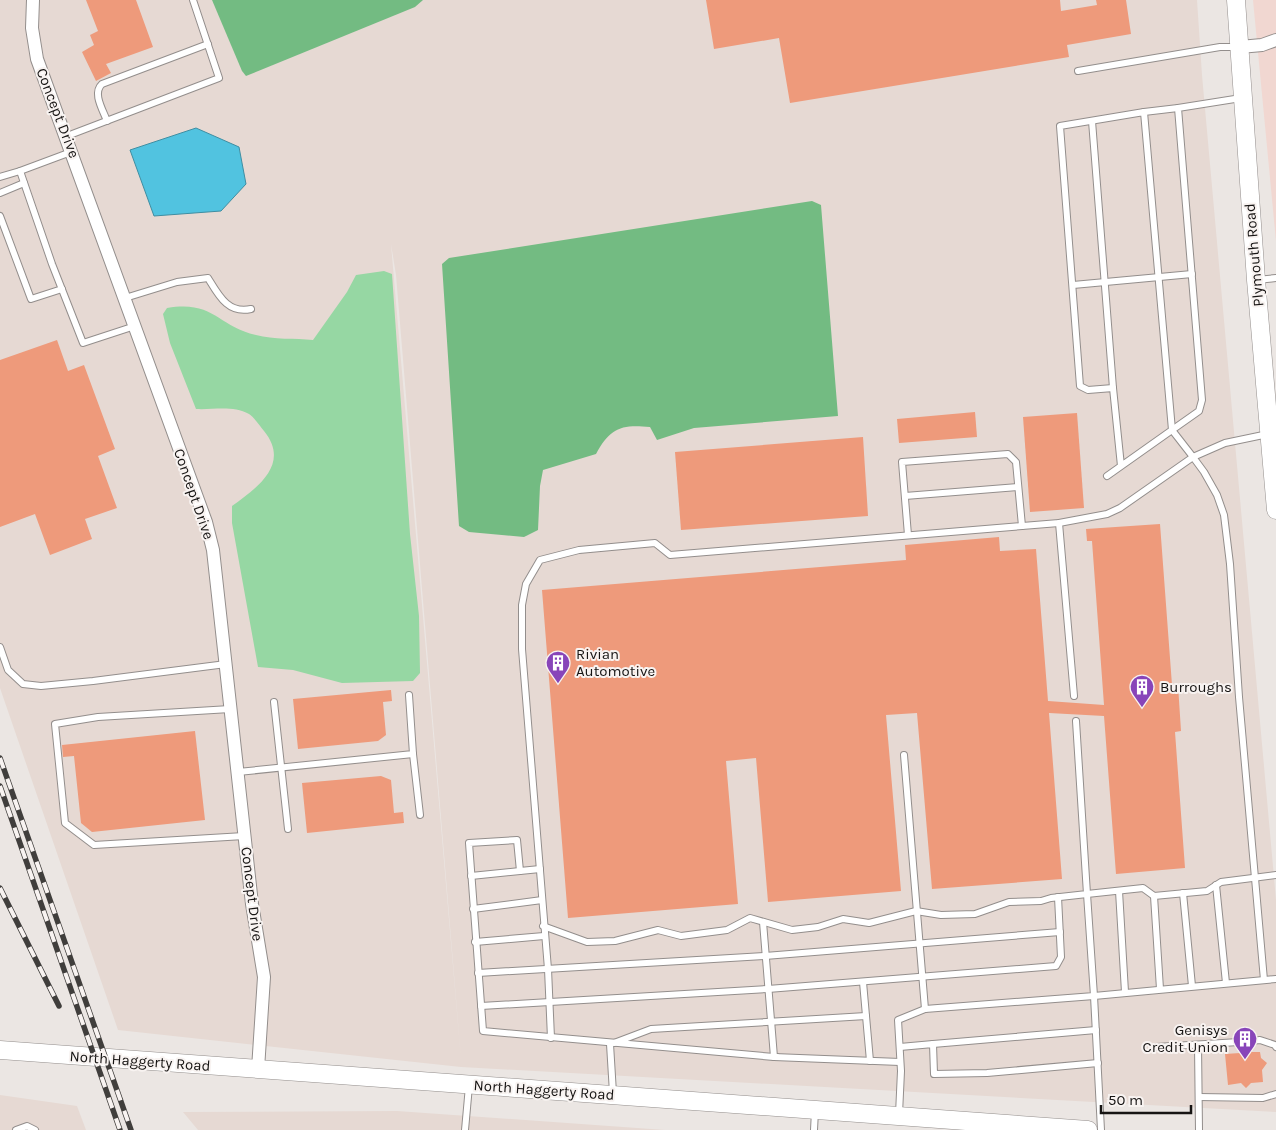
<svg xmlns="http://www.w3.org/2000/svg" width="1276" height="1130" font-family="Karla,sans-serif">
<style>
.commercial{fill:#f1d7d1}
.built{fill:#e6d9d3;fill-rule:evenodd}
.green{fill:#96d7a3}
.forest{fill:#73bb82}
.water{fill:#51c3e0;stroke:#3f8ea2}
.building{fill:#ee9a7b}
.lines{fill:none;stroke-linecap:round;stroke-linejoin:round}
.lane-casing{stroke:#938e8c;stroke-width:8}
.street-casing{stroke:#938e8c;stroke-width:14}
.secondary-casing{stroke:#938e8c;stroke-width:19}
.lane{stroke:#fff;stroke-width:6}
.street{stroke:#fff;stroke-width:12}
.secondary{stroke:#fff;stroke-width:18}
.rail-casing{stroke:#403e3c;stroke-width:5.5}
.rail{stroke:#f8f3f1;stroke-width:4;stroke-dasharray:11;stroke-linecap:butt}
.labels{text-anchor:middle;stroke-width:4;stroke-linejoin:round;paint-order:stroke}
.street-label{font-size:15px;fill:#161413;stroke:#f8f3f1}
.poi-label{font-size:15px;fill:#161413;stroke:#f8f3f1;text-anchor:start}
</style>
<rect width="100%" height="100%" fill="#ebe6e3"/>
<polygon class="commercial" points="1253,0 1276,0 1276,241"/>
<g class="built">
<path d="M0,0H1197L1202,75L1276,900V1112L461,1067L118,1030L0,688ZM391,244L396,275L461,1059Z"/>
<polygon points="0,1095 77,1106 86,1130 0,1130"/>
<polygon points="397,1111 665,1130 198,1130 183,1112"/>
</g>
<path class="green" d="M384,271L392,274L410,534L419,616L420,673L413,681L342,683L293,670L258,667L232,523V506C257,488 291,464 264,431C260,426 254,417 249,414C233,405 213,410 196,409L170,343L163,314L167,308C214,300 217,326 256,335C274,340 295,338 313,340L347,292L356,275Z"/>
<g class="forest">
<polygon points="212,0 423,0 415,7 246,76 242,71"/>
<path d="M812,201L821,205L838,416L694,428L657,440L650,427C621,424 610,428 596,454L543,470L540,486L538,530L524,537L469,532L459,526L442,264L449,258Z"/>
</g>
<polygon class="water" points="196,128 239,147 246,184 221,211 154,216 130,150"/>
<g class="building">
<polygon points="86,0 136,0 153,47 106,64 111,73 96,81 82,52 94,45 90,35 98,31"/>
<polygon points="706,0 1060,0 1061,11 1097,5 1096,0 1126,0 1131,34 1067,45 1069,57 790,103 779,38 714,49"/>
<polygon points="57,340 68,371 84,365 115,449 98,456 117,508 85,519 92,539 50,555 35,514 0,527 0,360"/>
<polygon points="975,412 977,437 899,443 897,419"/>
<polygon points="1077,413 1084,508 1030,512 1023,417"/>
<polygon points="863,437 868,516 681,530 675,452"/>
<polygon points="1160,524 1172,685 1178,685 1181,731 1175,732 1185,868 1116,874 1104,716 1049,713 1062,879 932,889 917,713 886,715 901,891 768,902 756,758 726,761 738,904 568,918 542,590 906,560 905,545 999,537 1000,551 1036,549 1048,701 1104,705 1092,541 1087,541 1086,529"/>
<polygon points="391,690 392,701 383,702 386,735 378,741 298,749 293,699"/>
<polygon points="195,731 205,820 92,832 81,823 74,756 63,757 62,745"/>
<polygon points="381,776 391,780 394,813 403,812 404,823 307,833 302,783"/>
<polygon points="1248,1037 1246,1042 1251,1046 1252,1052 1260,1052 1261,1058 1267,1063 1262,1070 1263,1082 1251,1083 1246,1088 1241,1083 1228,1085 1225,1054 1240,1053 1240,1047 1244,1042 1242,1038"/>
</g>
<g class="lines">
<defs>
<g id="lane">
<polyline points="1078,71 1220,47 1238,47"/>
<polyline points="1241,98 1178,108 1202,400 1199,411 1172,430 1193,457 1225,443 1268,434"/>
<polyline points="1144,112 1178,108"/>
<path d="M107,121C103,110 92,93 102,84L208,44"/>
<polyline points="1092,121 1113,388"/>
<polyline points="67,136 219,78 193,0"/>
<polyline points="71,152 20,171 52,264 83,343 135,326"/>
<polyline points="0,177 20,171"/>
<polyline points="0,193 24,183"/>
<polyline points="0,216 31,299 62,289"/>
<polyline points="1257,280 1276,278"/>
<polyline points="1073,285 1192,274"/>
<path d="M125,298L177,282L208,278C219,296 228,314 251,309"/>
<polyline points="1107,476 1172,430 1144,112 1060,126 1080,386 1088,390 1113,388 1121,466"/>
<polyline points="905,496 1018,487"/>
<polyline points="1059,523 1074,696"/>
<polyline points="908,535 902,462 1008,454 1016,462 1022,526"/>
<polyline points="0,647 8,670 23,684 41,686 93,681 226,664"/>
<polyline points="274,702 288,829"/>
<polyline points="230,709 98,717 55,724 65,823 94,845 244,836"/>
<polyline points="413,754 420,815"/>
<polyline points="904,755 925,1009"/>
<polyline points="238,772 413,754 409,695"/>
<polyline points="540,869 520,871 517,840 469,843 483,1031 774,1057 900,1062"/>
<polyline points="471,876 520,871"/>
<polyline points="1216,885 1226,983"/>
<polyline points="1119,891 1125,992"/>
<polyline points="1183,893 1192,986"/>
<polyline points="1154,896 1160,989"/>
<polyline points="473,909 542,900"/>
<polyline points="763,922 774,1057 777,1057"/>
<polyline points="543,926 587,942 615,941 658,930 681,936 727,930 750,918 792,930 818,927 843,919 869,923 916,911 941,915 975,914 1009,902 1041,901 1051,898 1087,894 1076,721"/>
<polyline points="475,942 544,936"/>
<polyline points="478,973 765,956 1060,932"/>
<polyline points="863,982 866,1016"/>
<polyline points="481,1006 768,989 1056,966 1061,957 1058,897"/>
<polyline points="551,1038 548,969 522,649 522,605 526,584 540,560 579,550 655,543 670,555 1059,523 1107,514 1120,508 1193,457 1204,472 1217,495 1224,515 1230,564 1239,697 1264,980"/>
<polyline points="1251,1041 1260,1040 1275,1045 1276,1047"/>
<polyline points="614,1043 651,1029 866,1016 870,1061"/>
<polyline points="610,1044 613,1093"/>
<polyline points="933,1044 1096,1030"/>
<polyline points="1198,1045 1199,1130"/>
<polyline points="900,1047 933,1044 934,1074 987,1073 1098,1063"/>
<polyline points="1156,1047 1239,1042"/>
<polyline points="1199,1097 1263,1098 1276,1094"/>
<polyline points="899,1114 901,1071 898,1020 925,1009 1094,996 1087,894 1143,888 1154,896 1207,891 1221,882 1276,875"/>
<polyline points="16,1130 27,1126 35,1130"/>
<polyline points="465,1130 469,1086"/>
<polyline points="814,1130 815,1111"/>
<polyline points="1101,1130 1094,996 1276,979"/>
</g>
<g id="street">
<polyline points="33,0 32,28 37,59 206,522 213,550 252,904 264,977 258,1069"/>
<polyline points="1240,47 1262,45 1276,40"/>
</g>
<g id="secondary">
<polyline points="1236,0 1256,280 1276,510"/>
<polyline points="0,1050 1088,1130"/>
</g>
</defs>
<use href="#lane" class="lane-casing"/>
<use href="#street" class="street-casing"/>
<use href="#secondary" class="secondary-casing"/>
<use href="#lane" class="lane"/>
<use href="#street" class="street"/>
<use href="#secondary" class="secondary"/>
<defs>
<g id="rail">
<polyline points="0,758 131,1130"/>
<polyline points="0,786 120,1130"/>
<polyline points="0,888 59,1006"/>
</g>
</defs>
<use href="#rail" class="rail-casing"/>
<use href="#rail" class="rail"/>
</g>
<defs>
<symbol id="building-pin" viewBox="-11 -11 22 30"><path d="M0 17L-7.5 6A9.5 9.5 0 1 1 7.5 6Z" fill="#8845b9" stroke="#f8f3f1"/><path d="M-4-6H4V6H1V3H-1V6H-4ZM-2.5-4.3h1.7v1.8h-1.7ZM.8-4.3h1.7v1.8H.8ZM-2.5-1h1.7V.8h-1.7ZM.8-1h1.7V.8H.8Z" fill="#fff"/></symbol>
</defs>
<g fill-rule="evenodd">
<use href="#building-pin" x="544" y="649" width="28" height="38"/>
<use href="#building-pin" x="1128" y="673" width="28" height="38"/>
<use href="#building-pin" x="1231" y="1025" width="28" height="38"/>
</g>
<g class="labels">
<g class="street-label">
<text transform="translate(58 113) rotate(69)" y="5">Concept Drive</text>
<text transform="translate(1254 255) rotate(-95)" y="5">Plymouth Road</text>
<text transform="translate(194 494) rotate(71)" y="5">Concept Drive</text>
<text transform="translate(252 894) rotate(83)" y="5">Concept Drive</text>
<text transform="translate(140 1061) rotate(4)" y="5">North Haggerty Road</text>
<text transform="translate(544 1090) rotate(4)" y="5">North Haggerty Road</text>
</g>
<g class="poi-label">
<text x="576" y="659">Rivian<tspan x="576" dy="17">Automotive</tspan></text>
<text x="1160" y="692">Burroughs</text>
<text x="1228" y="1035" text-anchor="end">Genisys<tspan x="1228" dy="17">Credit Union</tspan></text>
</g>
</g>
<path d="M1101 1105v8h90v-8" fill="none" stroke="#161413" stroke-width="2.5"/>
<text x="1108" y="1105" font-size="15" fill="#161413" stroke="#f8f3f1" stroke-width="4" paint-order="stroke">50 m</text>
</svg>
